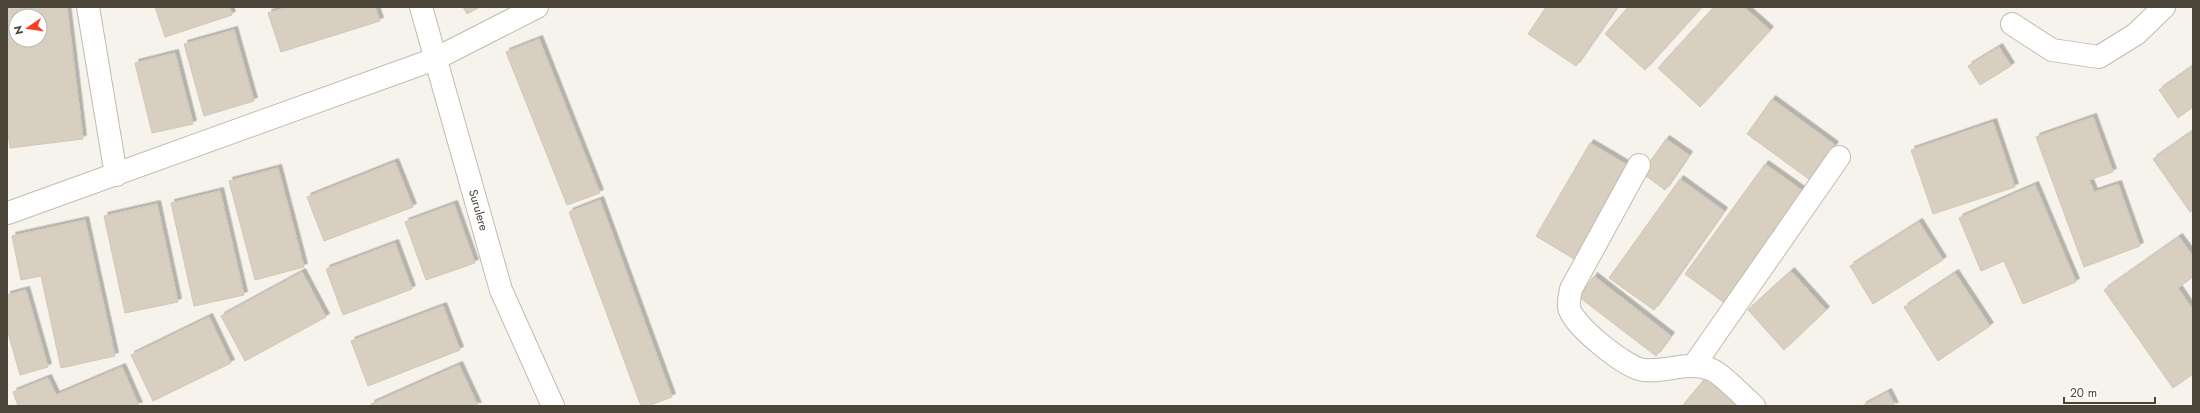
<svg xmlns="http://www.w3.org/2000/svg" width="2200" height="413" font-family="Jost,sans-serif">
<style>
.building{fill:#d8cfc1;stroke:#d2c7b4;fill-rule:evenodd;filter:url(#shadow)}
.lines{fill:none;stroke-linecap:round;stroke-linejoin:round}
.minor-casing{stroke:#c2bbae;stroke-width:24}
.minor{stroke:#fff;stroke-width:22}
.labels{text-anchor:middle;stroke-width:3.5;stroke-linejoin:round;paint-order:stroke}
.street-label{font-size:12px;fill:#4b4439;stroke:#fff}
</style>
<defs>
<filter id="shadow"><feDropShadow dx="3.5" dy="-3.5" stdDeviation="0" flood-color="#0004"/></filter>
</defs>
<rect width="100%" height="100%" fill="#f6f3ec"/>
<g class="building">
<path d="M7,7H67L83,139L10,148L7,126ZM16,16H40V40H16Z"/>
<polygon points="155,7 229,7 232,15 165,37"/>
<polygon points="289,7 375,7 380,21 281,52 268,13"/>
<polygon points="463,7 480,7 467,14"/>
<polygon points="1546,7 1617,7 1576,66 1528,34"/>
<polygon points="1628,7 1702,7 1645,70 1605,34"/>
<polygon points="1714,7 1744,7 1770,30 1700,107 1658,68"/>
<polygon points="234,30 254,101 204,116 184,44"/>
<polygon points="539,39 600,193 567,205 506,52"/>
<polygon points="1999,47 2011,66 1980,85 1968,66"/>
<polygon points="175,53 193,124 152,133 135,63"/>
<polygon points="2193,66 2193,107 2178,118 2159,90"/>
<polygon points="1772,99 1835,145 1810,180 1747,134"/>
<polygon points="2093,117 2113,172 2089,180 2094,192 2118,184 2140,246 2084,267 2036,137"/>
<polygon points="1993,122 2015,187 1933,214 1911,150"/>
<polygon points="2193,131 2193,210 2190,212 2153,159"/>
<polygon points="1666,139 1689,155 1665,190 1642,173"/>
<polygon points="1590,143 1634,169 1579,262 1536,236"/>
<polygon points="395,162 413,207 324,241 307,197"/>
<polygon points="1765,164 1810,196 1730,307 1685,274"/>
<polygon points="278,168 304,267 255,280 229,181"/>
<polygon points="1680,179 1724,211 1654,310 1609,278"/>
<polygon points="2035,185 2076,282 2023,304 2004,261 1981,271 1959,218"/>
<polygon points="220,191 244,295 194,306 171,203"/>
<polygon points="600,200 672,397 648,406 641,406 569,212"/>
<polygon points="157,204 178,302 125,313 104,216"/>
<polygon points="454,204 475,263 426,280 405,222"/>
<polygon points="85,220 115,356 61,368 41,276 21,280 12,236"/>
<polygon points="1919,222 1943,260 1873,304 1850,266"/>
<polygon points="2179,237 2193,256 2193,277 2178,288 2193,310 2193,374 2173,388 2104,290"/>
<polygon points="395,243 412,289 343,315 326,269"/>
<polygon points="1791,271 1826,310 1784,350 1748,310"/>
<polygon points="302,272 326,317 245,361 221,316"/>
<polygon points="1955,273 1990,326 1938,361 1904,307"/>
<polygon points="1594,276 1671,336 1656,356 1579,297"/>
<polygon points="26,290 48,367 20,375 7,329 7,295"/>
<polygon points="443,306 460,350 368,386 351,341"/>
<polygon points="209,317 231,363 153,401 131,355"/>
<polygon points="459,365 478,406 372,406 371,404"/>
<polygon points="122,367 139,406 18,406 13,392 48,378 56,395"/>
<polygon points="1708,375 1744,406 1682,406"/>
<polygon points="1888,392 1895,406 1862,406"/>
</g>
<g class="lines">
<defs>
<g id="minor">
<polyline points="88,7 116,175"/>
<path id="s1" d="M421,7L501,290L553,406"/>
<polyline points="2012,24 2052,50 2099,57 2136,34 2164,7"/>
<path d="M1639,165L1571,289C1570,295 1568,302 1569,307C1571,324 1627,369 1644,370C1669,372 1686,361 1710,369C1720,372 1745,398 1754,406"/>
<polyline points="8,213 435,59 537,7"/>
<polyline points="1694,365 1839,157"/>
</g>
</defs>
<use href="#minor" class="minor-casing"/>
<use href="#minor" class="minor"/>
</g>
<g class="labels">
<g class="street-label">
<text dy="4" stroke="none"><textPath href="#s1" startOffset="211">Surulere</textPath></text>
</g>
</g>
<rect width="2200" height="413" fill="none" stroke="#4b4439" stroke-width="16"/>
<g transform="translate(28 28) rotate(257)"><circle r="19" fill="#ffffff" stroke="#b7b4b0"/>
<path d="M0-3L7 15L0 10L-7 15Z" fill="#f84120"/>
<text y="-6" font-size="11" font-weight="bold" text-anchor="middle" fill="#4b4439">N</text>
</g>
<path d="M2064 397v6h91v-6" fill="none" stroke="#4b4439" stroke-width="2"/>
<text x="2070" y="397" font-size="12" fill="#4b4439" stroke="#ffffff" stroke-width="3" paint-order="stroke">20 m</text>
</svg>
